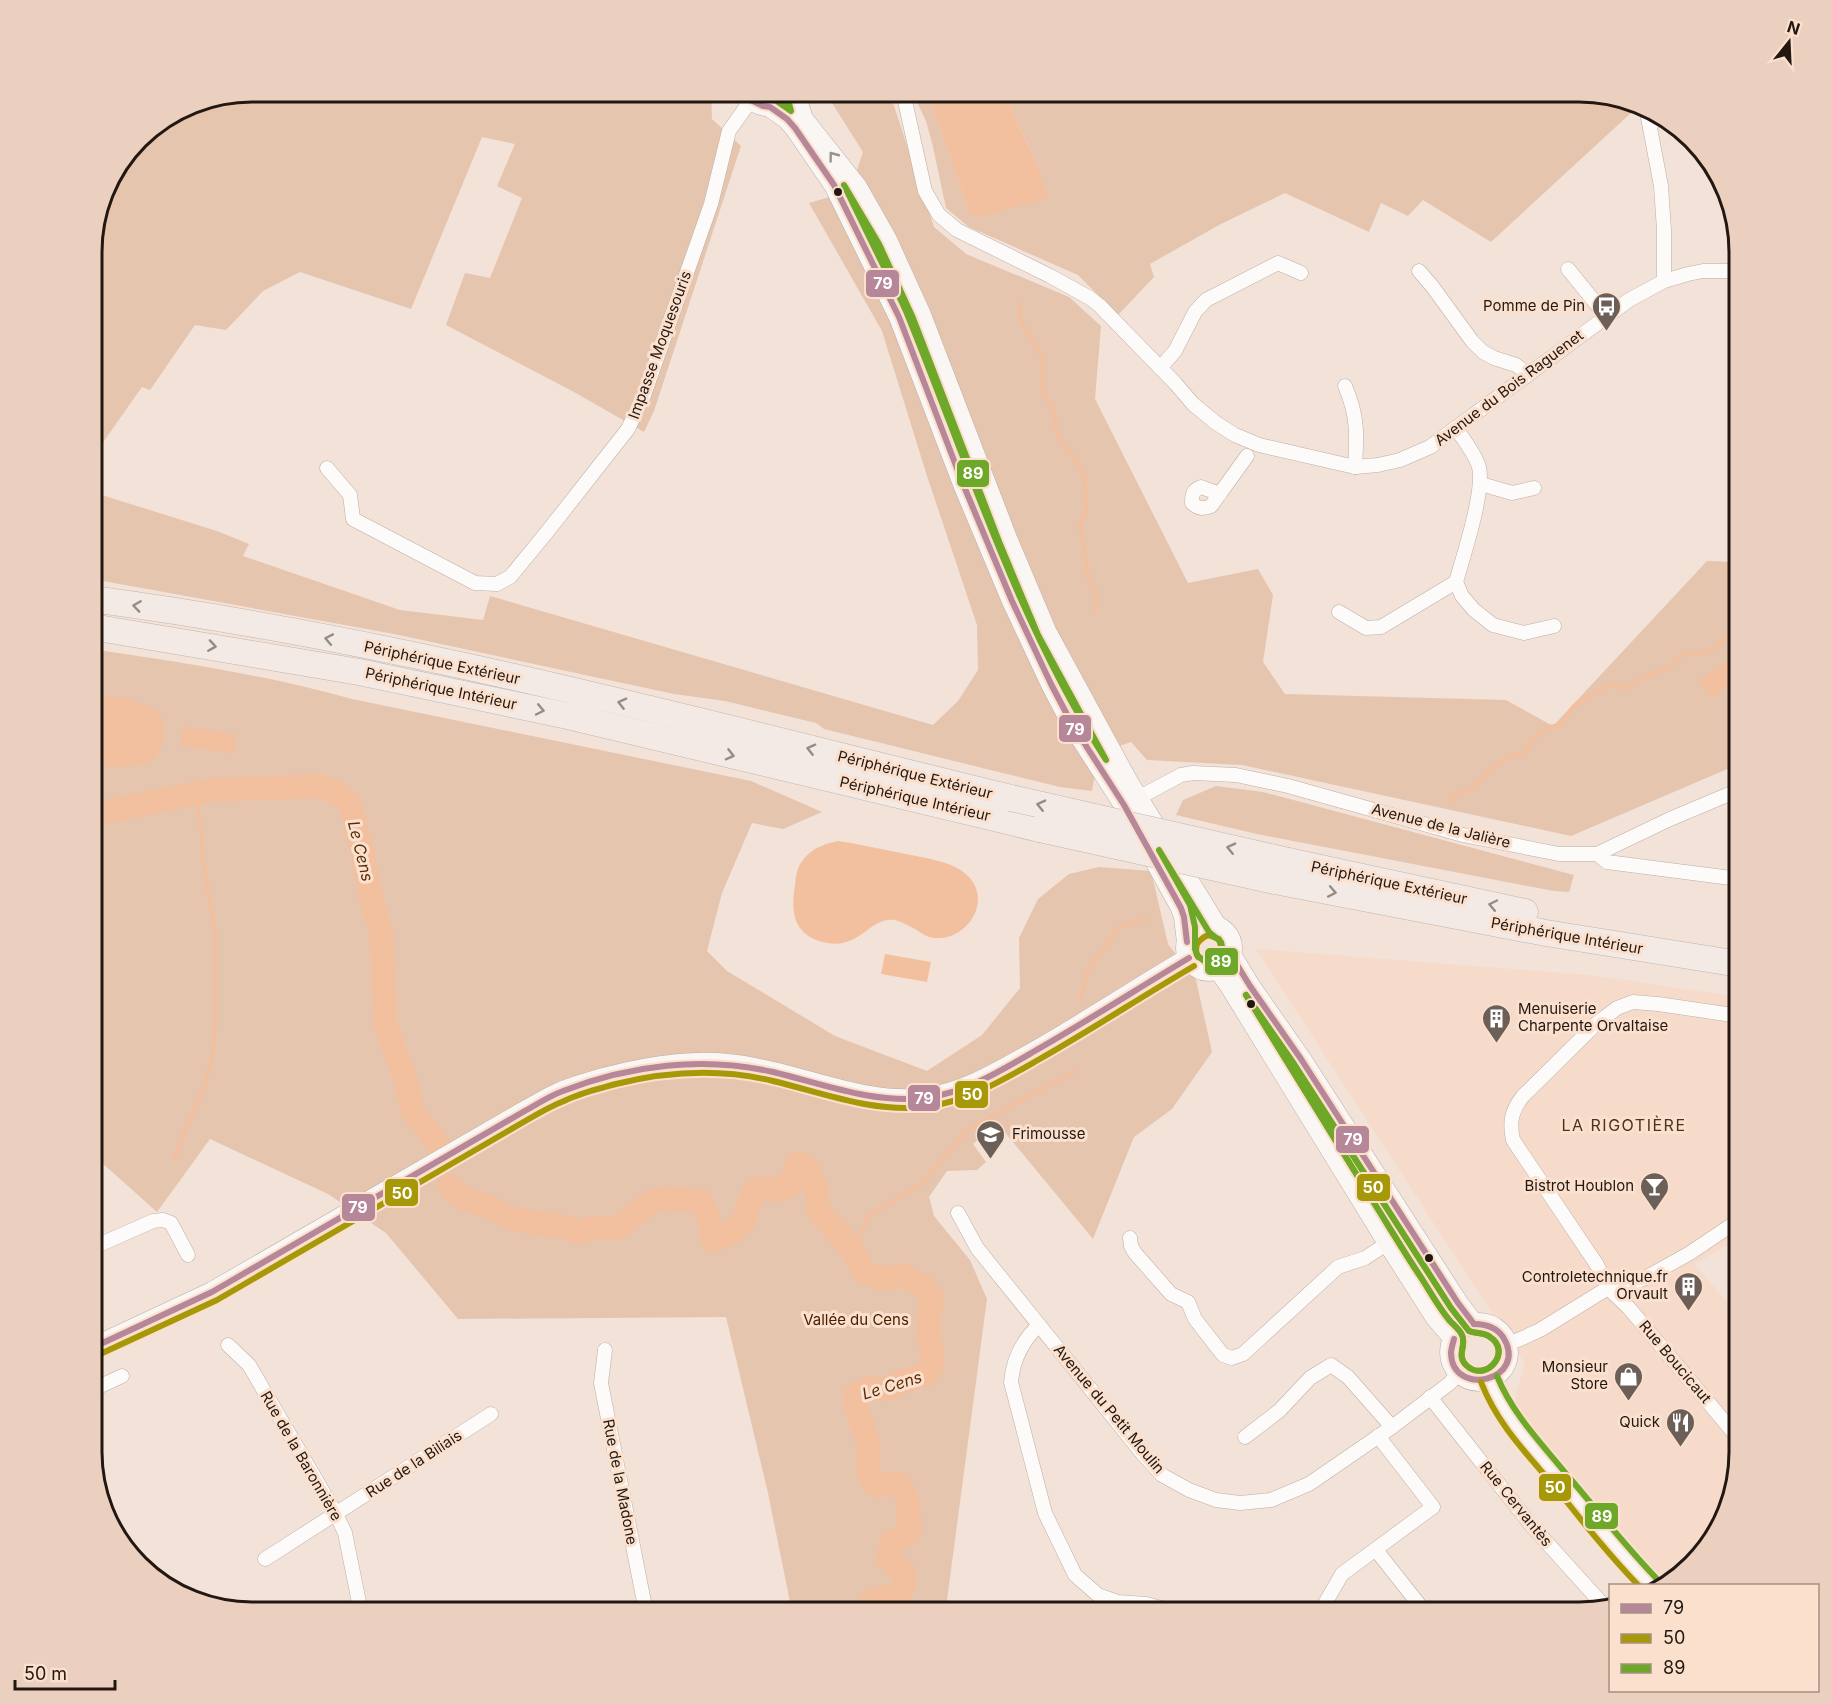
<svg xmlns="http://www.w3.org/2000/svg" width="1831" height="1704" font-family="Inter,sans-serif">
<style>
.built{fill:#f6dbca}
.green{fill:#e6c5af}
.water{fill:#f3c09f}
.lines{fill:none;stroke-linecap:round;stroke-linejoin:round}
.stream{stroke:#f3c09f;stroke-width:4}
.river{stroke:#f3c09f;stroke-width:24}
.street-casing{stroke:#bbafa8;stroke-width:15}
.secondary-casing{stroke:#bbafa8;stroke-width:21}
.highway-casing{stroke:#c3b4ab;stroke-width:27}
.street{stroke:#fdfbf9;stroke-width:14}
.secondary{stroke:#faf6f3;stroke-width:20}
.highway{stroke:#f3eae5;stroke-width:26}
.highway-bridge-casing{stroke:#c3b4ab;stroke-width:27;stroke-linecap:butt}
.highway-bridge{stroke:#f3eae5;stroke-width:26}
.bus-1-casing{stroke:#fce0ce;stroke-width:10}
.bus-2-casing{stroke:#fce0ce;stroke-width:10}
.bus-3-casing{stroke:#fce0ce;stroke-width:10}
.bus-1{stroke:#b68699;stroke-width:6}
.bus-2{stroke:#a79807;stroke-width:6}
.bus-3{stroke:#6ea828;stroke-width:6}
.oneway{stroke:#99928d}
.oneway2{stroke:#958c86}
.bus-dot{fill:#221811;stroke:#fce0ce;stroke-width:2}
.labels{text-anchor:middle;stroke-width:6;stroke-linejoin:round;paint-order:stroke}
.poi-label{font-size:15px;fill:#221811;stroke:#fce0ce;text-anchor:end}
.street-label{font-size:15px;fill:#221811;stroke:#fce0ce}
.park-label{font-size:15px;fill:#482000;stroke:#fce0ce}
.water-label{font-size:16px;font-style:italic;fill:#562d0b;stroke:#fce0ce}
.neighbourhood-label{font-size:16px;letter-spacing:1.5px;fill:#493324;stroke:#fce0ce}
.rim{fill:none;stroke:#221811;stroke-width:3}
.line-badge{stroke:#fce0ce;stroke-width:2}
.badge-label{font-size:16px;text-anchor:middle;font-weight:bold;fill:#fff}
</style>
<rect width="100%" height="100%" fill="#f2e2d8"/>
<polygon class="built" points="1256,949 1590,975 1739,997 1739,1238 1694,1264 1734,1310 1739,1308 1739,1452 1727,1514 1692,1566 1666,1583 1635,1552 1513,1404 1525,1364"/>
<g class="green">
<polygon points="252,92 711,92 712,119 741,146 654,411 644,432 574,392 446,325 465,273 490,278 522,198 497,186 515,144 482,137 411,309 300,272 263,291 226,330 195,325 150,390 142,387 92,458 92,241 108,181 146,132 191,104"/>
<polygon points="825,92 887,92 891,97 934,227 966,254 1069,297 1101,326 1095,399 1188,583 1258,569 1273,595 1263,662 1285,694 1506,700 1553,726 1707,561 1739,562 1739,764 1571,836 1242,765 1147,760 1131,742 1099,753 1092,791 1060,787 824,729 816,723 725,701 674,694 394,634 92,579 92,492 217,531 249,544 243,556 400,610 483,620 490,596 933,725 958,701 978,670 977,625 927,476 882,331 809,203 850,191 863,152"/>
<polygon points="912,92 927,92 970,213 1040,171 1004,92 1589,92 1628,102 1632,112 1491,242 1423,200 1408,216 1381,203 1369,232 1285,193 1219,225 1150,264 1154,277 1118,315 1078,275 969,227 946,208 933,147 926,121"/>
<path d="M92,649C179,662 267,675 352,699L751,781L822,812L783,829L752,823L722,893L707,951L727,971L835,1036L927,1071L982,1035L1020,988L1019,938L1038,899L1069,874L1099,867L1151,871L1168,944L1196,980L1212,1052L1172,1109L1134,1137L1093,1239L998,1124L973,1144L986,1162L977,1170L947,1171L929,1197L934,1216L970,1260L987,1299L947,1600L974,1612H792L768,1493L726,1317L458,1319L386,1233L328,1194L210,1139L157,1212L92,1154Z"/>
<polygon points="1216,786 1263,792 1574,875 1569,892 1554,891 1257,834 1176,815 1183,800"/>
</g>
<g class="water">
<polygon points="927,92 1004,92 1040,171 1048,198 979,217 970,214"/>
<polygon points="1739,653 1739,677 1712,698 1698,681"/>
<path d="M92,693C116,697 140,699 161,714L165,736L156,759C134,770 116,767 92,765Z"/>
<polygon points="183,726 237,735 234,754 180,745"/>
<path d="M838,841C859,844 880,849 901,853C922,858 952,860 968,876C993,901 967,941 935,938C928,938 921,933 915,929C908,926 901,921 894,920C868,917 859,954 819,941C792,932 791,909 795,885C796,876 797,867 803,860C812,848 824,844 838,841Z"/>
<polygon points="885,954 931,962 927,982 881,974"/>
</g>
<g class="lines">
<g class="stream">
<path d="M1020,304C1016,328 1035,337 1041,356C1046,369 1038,387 1046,399C1048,401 1051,403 1053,406C1054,415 1055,429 1059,438C1064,448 1074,455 1079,465C1086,479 1086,497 1086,512L1082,518L1080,530C1084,536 1082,542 1084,550C1085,560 1089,569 1088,580L1096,590L1095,611"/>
<path d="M1449,802L1455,793L1468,791L1476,785L1489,770L1512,755L1520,754L1526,750L1532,740L1548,727L1560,725L1574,706L1592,694L1610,685L1629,688C1635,682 1649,673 1657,672C1662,670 1667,670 1672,668C1675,664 1675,658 1680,656C1689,652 1701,656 1710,651C1722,645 1723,636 1739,634"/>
<polyline points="1081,999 1088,970 1120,926 1147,920"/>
<polyline points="174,1159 203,1089 212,1059 215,1031 215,932 203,860 202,840 197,806 198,793"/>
<polyline points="852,1249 870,1215 925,1181 967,1130 1075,1071"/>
</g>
<g class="river">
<polyline points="92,812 109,811 212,790 319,786 338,793 350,804 363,854 371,898 381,932 386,1026 406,1081 413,1112 441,1148"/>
<path d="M449,1186L463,1198L490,1207L507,1217L546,1225H557L578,1232L591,1228H618L652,1201L667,1199L701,1201L709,1219L713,1240L732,1233L745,1219L748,1205L755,1191L763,1188L781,1190L791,1184L797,1164H802L807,1168L816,1187L818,1210L852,1249L864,1272L882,1279L901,1275L922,1285L932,1297L928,1326L933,1363L928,1374L901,1382L885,1390L870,1388L855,1395C855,1411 862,1422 866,1437C870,1450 869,1462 868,1475L875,1485L900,1484L908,1501L910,1530L906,1535L892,1542L888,1558L904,1573V1586L897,1595L872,1600L869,1606L880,1612"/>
</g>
<defs>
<g id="street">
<polyline points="903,92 925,191 939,215 957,230 1050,276 1090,298 1100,306 1175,383 1193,404 1216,423 1235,435 1259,445 1355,467 1378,465 1400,460 1430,447 1629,300 1664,281 1688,274 1703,271 1739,271"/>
<polyline points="1646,107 1661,186 1664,230 1664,281"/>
<polyline points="1649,121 1667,120"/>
<polyline points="1568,269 1606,316"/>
<polyline points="1419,271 1432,286 1472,341 1483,352 1494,358 1516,365 1528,374"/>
<polyline points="1160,368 1175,351 1195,312 1206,300 1278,263 1301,273"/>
<path d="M1345,386C1358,416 1357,435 1355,467"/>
<polyline points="327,468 350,495 353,519 475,583 497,584 510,577 547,532 628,429 644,395 711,204 729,131 751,100"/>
<polyline points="1481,484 1512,493 1534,488"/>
<path d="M1220,494L1201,487C1193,490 1192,494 1192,503C1199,509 1203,509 1211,506L1247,456"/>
<polyline points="1456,582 1462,596 1474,610 1493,625 1524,633 1554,626"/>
<path d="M1339,612L1366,628L1381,627L1456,582C1463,557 1487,485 1478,464C1473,451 1463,439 1456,428"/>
<polyline points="1138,798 1181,775 1193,773 1236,775 1288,786 1463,835 1559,854 1597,854 1670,819 1739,790"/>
<polyline points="1597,854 1607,862 1739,879"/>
<path d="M1739,1016L1658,1004L1633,1002L1617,1008L1596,1024L1523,1096C1512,1110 1509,1121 1513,1140L1597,1265L1608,1288L1629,1308L1739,1439"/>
<polyline points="958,1213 977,1248 1142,1453 1162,1475 1189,1490 1216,1500 1240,1503 1271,1500 1309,1484 1392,1427 1450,1383 1459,1372"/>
<polyline points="1130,1238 1131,1246 1135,1253 1171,1294 1188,1302 1195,1319 1223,1355 1232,1358 1243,1354 1338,1267 1365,1258 1388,1243"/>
<polyline points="92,1248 153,1221 163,1220 171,1223 188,1255"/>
<path d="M1039,1325C1023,1340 1013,1360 1011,1382L1045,1513L1075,1575L1098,1595L1118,1602L1146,1604L1176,1612"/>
<polyline points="1506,1343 1518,1340 1540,1330 1608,1288 1625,1286 1645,1278 1690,1253 1739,1220"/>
<polyline points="228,1345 249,1365 336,1514 345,1533 361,1612"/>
<polyline points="605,1350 601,1383 646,1612"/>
<polyline points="92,1390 122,1376"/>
<polyline points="1430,1397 1531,1525 1605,1607"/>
<polyline points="1245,1437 1279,1411 1310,1378 1331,1365 1348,1377 1392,1427"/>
<polyline points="1376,1550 1425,1612"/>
<polyline points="265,1559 491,1414"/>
<polyline points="1320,1612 1342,1574 1433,1507 1378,1436"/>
</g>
<g id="secondary">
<path d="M744,92C753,105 767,110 783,103"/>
<polyline points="795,94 803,119 857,187 887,240 921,315 1008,541 1046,631 1128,782 1217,927"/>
<polyline points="770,107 787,119 795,128 834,185 899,317 963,484 1012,601 1051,684 1072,724 1124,805 1181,908 1184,917 1187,942"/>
<circle cx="1209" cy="948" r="23"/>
<polyline points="1231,955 1250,986 1301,1059 1458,1303 1474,1324"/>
<polyline points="1218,969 1230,986 1388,1243 1436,1318 1454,1339"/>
<circle cx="1479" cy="1352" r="29"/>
<path d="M92,1348L212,1292L523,1112C536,1105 549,1097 563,1091C609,1074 679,1058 728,1064C743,1065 758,1069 773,1072C820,1083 876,1105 925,1098C962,1093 993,1075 1025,1057C1081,1026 1134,990 1189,958"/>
<path d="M1489,1379C1502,1418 1535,1450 1561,1481C1590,1517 1619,1553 1652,1586"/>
</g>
<g id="highway">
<path d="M92,599C403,640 707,724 1011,798"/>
<polyline points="92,627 359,672 568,716 1040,829"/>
<polyline points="1288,861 1525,912"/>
<polyline points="1275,881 1546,933 1739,964"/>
</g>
</defs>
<use href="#street" class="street-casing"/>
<use href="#secondary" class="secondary-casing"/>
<use href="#highway" class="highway-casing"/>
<use href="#street" class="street"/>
<use href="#secondary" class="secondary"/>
<use href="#highway" class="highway"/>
<defs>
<g id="highway-bridge">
<polyline points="1011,798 1288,861"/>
<polyline points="1040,829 1275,881"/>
</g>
</defs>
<use href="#highway-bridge" class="highway-bridge-casing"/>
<use href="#highway-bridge" class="highway-bridge"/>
<defs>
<g id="bus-1">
<polyline points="744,92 751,100 763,106 770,107 787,119 795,128 834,185 899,317 963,484 1012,601 1051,684 1072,724 1124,805 1181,908 1184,917 1187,942"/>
<polyline points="1231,955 1250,986 1301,1059 1458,1303 1474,1324"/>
<path d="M1454,1339C1453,1343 1451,1349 1451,1353C1452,1399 1530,1380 1503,1337C1496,1327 1485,1324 1474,1324"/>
<path d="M92,1348L212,1292L523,1112C536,1105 549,1096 563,1091C630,1065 703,1056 773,1072C823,1084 873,1104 925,1098C964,1093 999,1072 1033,1052C1086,1022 1137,989 1189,958"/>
</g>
<g id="bus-2">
<path d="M1208,935L1219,939L1226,965L1220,960L1207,961L1198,957C1193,946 1198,940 1208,935Z"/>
<path d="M1246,995L1294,1064L1451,1308L1469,1331C1476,1334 1484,1332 1490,1337C1513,1352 1485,1384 1466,1365C1456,1355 1467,1345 1462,1335C1460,1330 1454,1325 1450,1321C1439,1308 1431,1293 1422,1279C1406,1255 1391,1230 1376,1206C1333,1136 1289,1065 1246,995Z"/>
<path d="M96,1356L217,1300L527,1120C539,1113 551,1106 564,1101C580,1093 598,1089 616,1084C669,1071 720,1068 773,1081C823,1093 873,1113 925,1107C966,1102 1003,1080 1038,1060C1091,1030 1141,997 1194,966"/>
<path d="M1481,1382C1497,1424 1527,1454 1555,1487C1582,1521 1609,1555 1639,1586"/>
</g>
<g id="bus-3">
<polyline points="756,92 766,97 774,99 791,111 786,92"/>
<path d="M844,185L879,244L913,318L1000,544L1038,635L1106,760C1018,623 969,466 908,316C902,301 894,286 886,271C872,243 858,214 844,185Z"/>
<polygon points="1159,850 1209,932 1221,942 1226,965 1220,960 1204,961 1197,955 1195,949 1195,927 1190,905"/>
<path d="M1246,995L1294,1064L1451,1308L1469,1331C1476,1334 1484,1332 1490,1337C1513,1352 1485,1384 1466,1365C1456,1355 1467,1345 1462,1335C1460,1330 1454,1325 1450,1321C1439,1308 1431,1293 1422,1279C1406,1255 1391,1230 1376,1206C1333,1136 1289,1065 1246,995Z"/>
<path d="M1497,1376C1513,1415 1542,1444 1568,1476C1598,1511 1626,1547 1658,1580"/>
</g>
</defs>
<use href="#bus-1" class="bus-1-casing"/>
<use href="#bus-2" class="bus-2-casing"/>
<use href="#bus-3" class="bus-3-casing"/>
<use href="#bus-1" class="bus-1"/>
<use href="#bus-2" class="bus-2"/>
<use href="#bus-3" class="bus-3"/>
</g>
<defs><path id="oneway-chevron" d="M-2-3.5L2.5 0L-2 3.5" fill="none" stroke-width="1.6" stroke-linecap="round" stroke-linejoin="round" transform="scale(1.5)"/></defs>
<use class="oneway" href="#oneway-chevron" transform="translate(833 156) rotate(-127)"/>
<g class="oneway2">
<use href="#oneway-chevron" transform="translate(137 606) rotate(-172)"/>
<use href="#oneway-chevron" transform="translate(329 639) rotate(-169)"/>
<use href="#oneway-chevron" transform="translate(212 646) rotate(9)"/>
<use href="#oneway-chevron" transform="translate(622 703) rotate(-166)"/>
<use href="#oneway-chevron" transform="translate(540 710) rotate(12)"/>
<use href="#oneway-chevron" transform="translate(811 749) rotate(-166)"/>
<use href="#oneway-chevron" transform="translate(730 755) rotate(14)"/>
<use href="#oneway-chevron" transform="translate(1041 805) rotate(-167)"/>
<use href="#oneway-chevron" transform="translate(1231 848) rotate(-167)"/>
<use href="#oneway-chevron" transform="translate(1332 892) rotate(11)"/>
<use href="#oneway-chevron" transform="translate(1493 905) rotate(-168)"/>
</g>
<defs>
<symbol id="bus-pin" viewBox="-11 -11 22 30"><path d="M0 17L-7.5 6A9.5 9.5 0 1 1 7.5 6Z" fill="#6b5f57" stroke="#fce0ce"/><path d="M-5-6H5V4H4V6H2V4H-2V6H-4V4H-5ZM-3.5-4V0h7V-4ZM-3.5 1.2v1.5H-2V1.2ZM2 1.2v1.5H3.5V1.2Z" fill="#fff"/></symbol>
<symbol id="building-pin" viewBox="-11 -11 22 30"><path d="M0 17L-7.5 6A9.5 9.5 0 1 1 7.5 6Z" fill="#6b5f57" stroke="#fce0ce"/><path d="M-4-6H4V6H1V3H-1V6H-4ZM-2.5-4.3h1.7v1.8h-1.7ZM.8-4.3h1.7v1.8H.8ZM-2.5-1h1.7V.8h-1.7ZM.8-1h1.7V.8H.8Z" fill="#fff"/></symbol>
<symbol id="school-pin" viewBox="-11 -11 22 30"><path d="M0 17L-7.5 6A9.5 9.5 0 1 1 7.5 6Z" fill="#6b5f57" stroke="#fce0ce"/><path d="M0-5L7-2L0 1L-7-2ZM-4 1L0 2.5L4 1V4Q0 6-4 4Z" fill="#fff"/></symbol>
<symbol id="bar-pin" viewBox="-11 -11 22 30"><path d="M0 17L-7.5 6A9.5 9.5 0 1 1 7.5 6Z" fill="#6b5f57" stroke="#fce0ce"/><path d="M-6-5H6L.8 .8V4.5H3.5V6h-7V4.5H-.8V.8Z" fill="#fff"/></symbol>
<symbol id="shop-pin" viewBox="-11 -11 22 30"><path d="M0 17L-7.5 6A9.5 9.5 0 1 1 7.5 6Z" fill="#6b5f57" stroke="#fce0ce"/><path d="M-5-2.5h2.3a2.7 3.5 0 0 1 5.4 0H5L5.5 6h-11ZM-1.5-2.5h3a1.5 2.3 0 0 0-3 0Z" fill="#fff"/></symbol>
<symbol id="restaurant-pin" viewBox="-11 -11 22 30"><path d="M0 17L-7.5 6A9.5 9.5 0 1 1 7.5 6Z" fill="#6b5f57" stroke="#fce0ce"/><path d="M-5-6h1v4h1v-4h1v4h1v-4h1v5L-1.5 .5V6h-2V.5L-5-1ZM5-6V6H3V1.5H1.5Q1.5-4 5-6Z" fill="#fff"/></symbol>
</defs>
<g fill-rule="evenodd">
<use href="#bus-pin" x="1590" y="290" width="33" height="45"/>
<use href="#building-pin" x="1480" y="1002" width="33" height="45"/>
<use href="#school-pin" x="974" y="1118" width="33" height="45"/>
<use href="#bar-pin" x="1638" y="1170" width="33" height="45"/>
<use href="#building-pin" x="1672" y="1270" width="33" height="45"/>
<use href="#shop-pin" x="1612" y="1360" width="33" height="45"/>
<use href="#restaurant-pin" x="1664" y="1406" width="33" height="45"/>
</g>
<g class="bus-dot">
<circle cx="838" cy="192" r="5"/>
<circle cx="1251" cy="1004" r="5"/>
<circle cx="1429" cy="1258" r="5"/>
</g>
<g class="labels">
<g class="poi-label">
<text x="1585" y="311">Pomme de Pin</text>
<text x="1518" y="1014" text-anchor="start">Menuiserie<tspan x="1518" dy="17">Charpente Orvaltaise</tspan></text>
<text x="1012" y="1139" text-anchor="start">Frimousse</text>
<text x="1634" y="1191">Bistrot Houblon</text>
<text x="1668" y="1282">Controletechnique.fr<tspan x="1668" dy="17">Orvault</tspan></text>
<text x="1608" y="1372">Monsieur<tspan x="1608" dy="17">Store</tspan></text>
<text x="1660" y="1427">Quick</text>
</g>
<g class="street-label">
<text transform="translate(660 345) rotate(-70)" y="5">Impasse Moquesouris</text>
<text transform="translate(1509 388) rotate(-37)" y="5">Avenue du Bois Raguenet</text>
<text transform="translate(442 663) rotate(12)" y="5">Périphérique Extérieur</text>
<text transform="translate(441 689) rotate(12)" y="5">Périphérique Intérieur</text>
<text transform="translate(915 775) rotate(14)" y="5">Périphérique Extérieur</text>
<text transform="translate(915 799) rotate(13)" y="5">Périphérique Intérieur</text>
<text transform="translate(1441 826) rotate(14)" y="5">Avenue de la Jalière</text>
<text transform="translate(1389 883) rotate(12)" y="5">Périphérique Extérieur</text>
<text transform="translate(1567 936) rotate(10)" y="5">Périphérique Intérieur</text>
<text transform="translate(1675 1362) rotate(50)" y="5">Rue Boucicaut</text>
<text transform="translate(1109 1409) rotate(50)" y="5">Avenue du Petit Moulin</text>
<text transform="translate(301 1456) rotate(60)" y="5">Rue de la Baronnière</text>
<text transform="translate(414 1464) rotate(-33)" y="5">Rue de la Biliais</text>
<text transform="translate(620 1482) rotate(79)" y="5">Rue de la Madone</text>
<text transform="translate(1516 1504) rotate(51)" y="5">Rue Cervantès</text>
</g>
<g class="park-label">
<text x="856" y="1325">Vallée du Cens</text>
</g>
<g class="water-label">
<text transform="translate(361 851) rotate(76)" y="6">Le Cens</text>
<text transform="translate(892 1385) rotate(-17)" y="6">Le Cens</text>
</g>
<g class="neighbourhood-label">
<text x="1624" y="1131">LA RIGOTIÈRE</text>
</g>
</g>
<path d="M0 0H1831V1704H0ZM252 102H1579A150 150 0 0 1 1729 252V1452A150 150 0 0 1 1579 1602H252A150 150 0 0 1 102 1452V252A150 150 0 0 1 252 102Z" fill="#ebd0bf" fill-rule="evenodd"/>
<path class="rim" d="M252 102H1579A150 150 0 0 1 1729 252V1452A150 150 0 0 1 1579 1602H252A150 150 0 0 1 102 1452V252A150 150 0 0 1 252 102Z"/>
<g class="line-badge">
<rect x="865" y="269" width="35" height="29" rx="6" fill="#b68699"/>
<rect x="956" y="459" width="34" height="29" rx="6" fill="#6ea828"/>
<rect x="1058" y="714" width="34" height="29" rx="6" fill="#b68699"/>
<rect x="1204" y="947" width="35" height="29" rx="6" fill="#6ea828"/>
<rect x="954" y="1080" width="35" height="29" rx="6" fill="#a79807"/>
<rect x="907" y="1084" width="34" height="28" rx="6" fill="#b68699"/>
<rect x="1335" y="1125" width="35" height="29" rx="6" fill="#b68699"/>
<rect x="1356" y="1173" width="35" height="29" rx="6" fill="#a79807"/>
<rect x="384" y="1178" width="35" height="29" rx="6" fill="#a79807"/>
<rect x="341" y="1193" width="35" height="29" rx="6" fill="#b68699"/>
<rect x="1538" y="1473" width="34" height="29" rx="6" fill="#a79807"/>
<rect x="1584" y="1502" width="35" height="28" rx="6" fill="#6ea828"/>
</g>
<g class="badge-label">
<text x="883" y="289">79</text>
<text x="973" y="479">89</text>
<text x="1075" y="735">79</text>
<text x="1221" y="967">89</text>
<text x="972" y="1100">50</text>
<text x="924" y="1104">79</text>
<text x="1353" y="1145">79</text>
<text x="1373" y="1193">50</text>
<text x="402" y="1199">50</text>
<text x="358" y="1213">79</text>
<text x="1555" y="1493">50</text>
<text x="1602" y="1522">89</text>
</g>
<rect x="1609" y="1584" width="210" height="108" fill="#fce0ce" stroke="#a59082" stroke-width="1.5"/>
<rect x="1621" y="1604" width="30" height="9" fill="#b68699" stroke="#a59082" stroke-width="1.5"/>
<text x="1663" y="1614" font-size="18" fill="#221811">79</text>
<rect x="1621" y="1634" width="30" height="9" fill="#a79807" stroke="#a59082" stroke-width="1.5"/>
<text x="1663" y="1644" font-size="18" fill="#221811">50</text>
<rect x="1621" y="1664" width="30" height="9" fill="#6ea828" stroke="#a59082" stroke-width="1.5"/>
<text x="1663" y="1674" font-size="18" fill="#221811">89</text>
<g transform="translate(1789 42) rotate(18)" stroke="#fce0ce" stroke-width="4.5" paint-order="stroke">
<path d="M0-4.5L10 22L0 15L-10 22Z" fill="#221811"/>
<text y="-9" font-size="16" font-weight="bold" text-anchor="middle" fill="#221811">N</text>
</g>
<path d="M15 1680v9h100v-9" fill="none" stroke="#221811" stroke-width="3"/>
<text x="24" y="1680" font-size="18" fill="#221811" stroke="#fce0ce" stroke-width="4.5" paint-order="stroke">50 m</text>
</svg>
